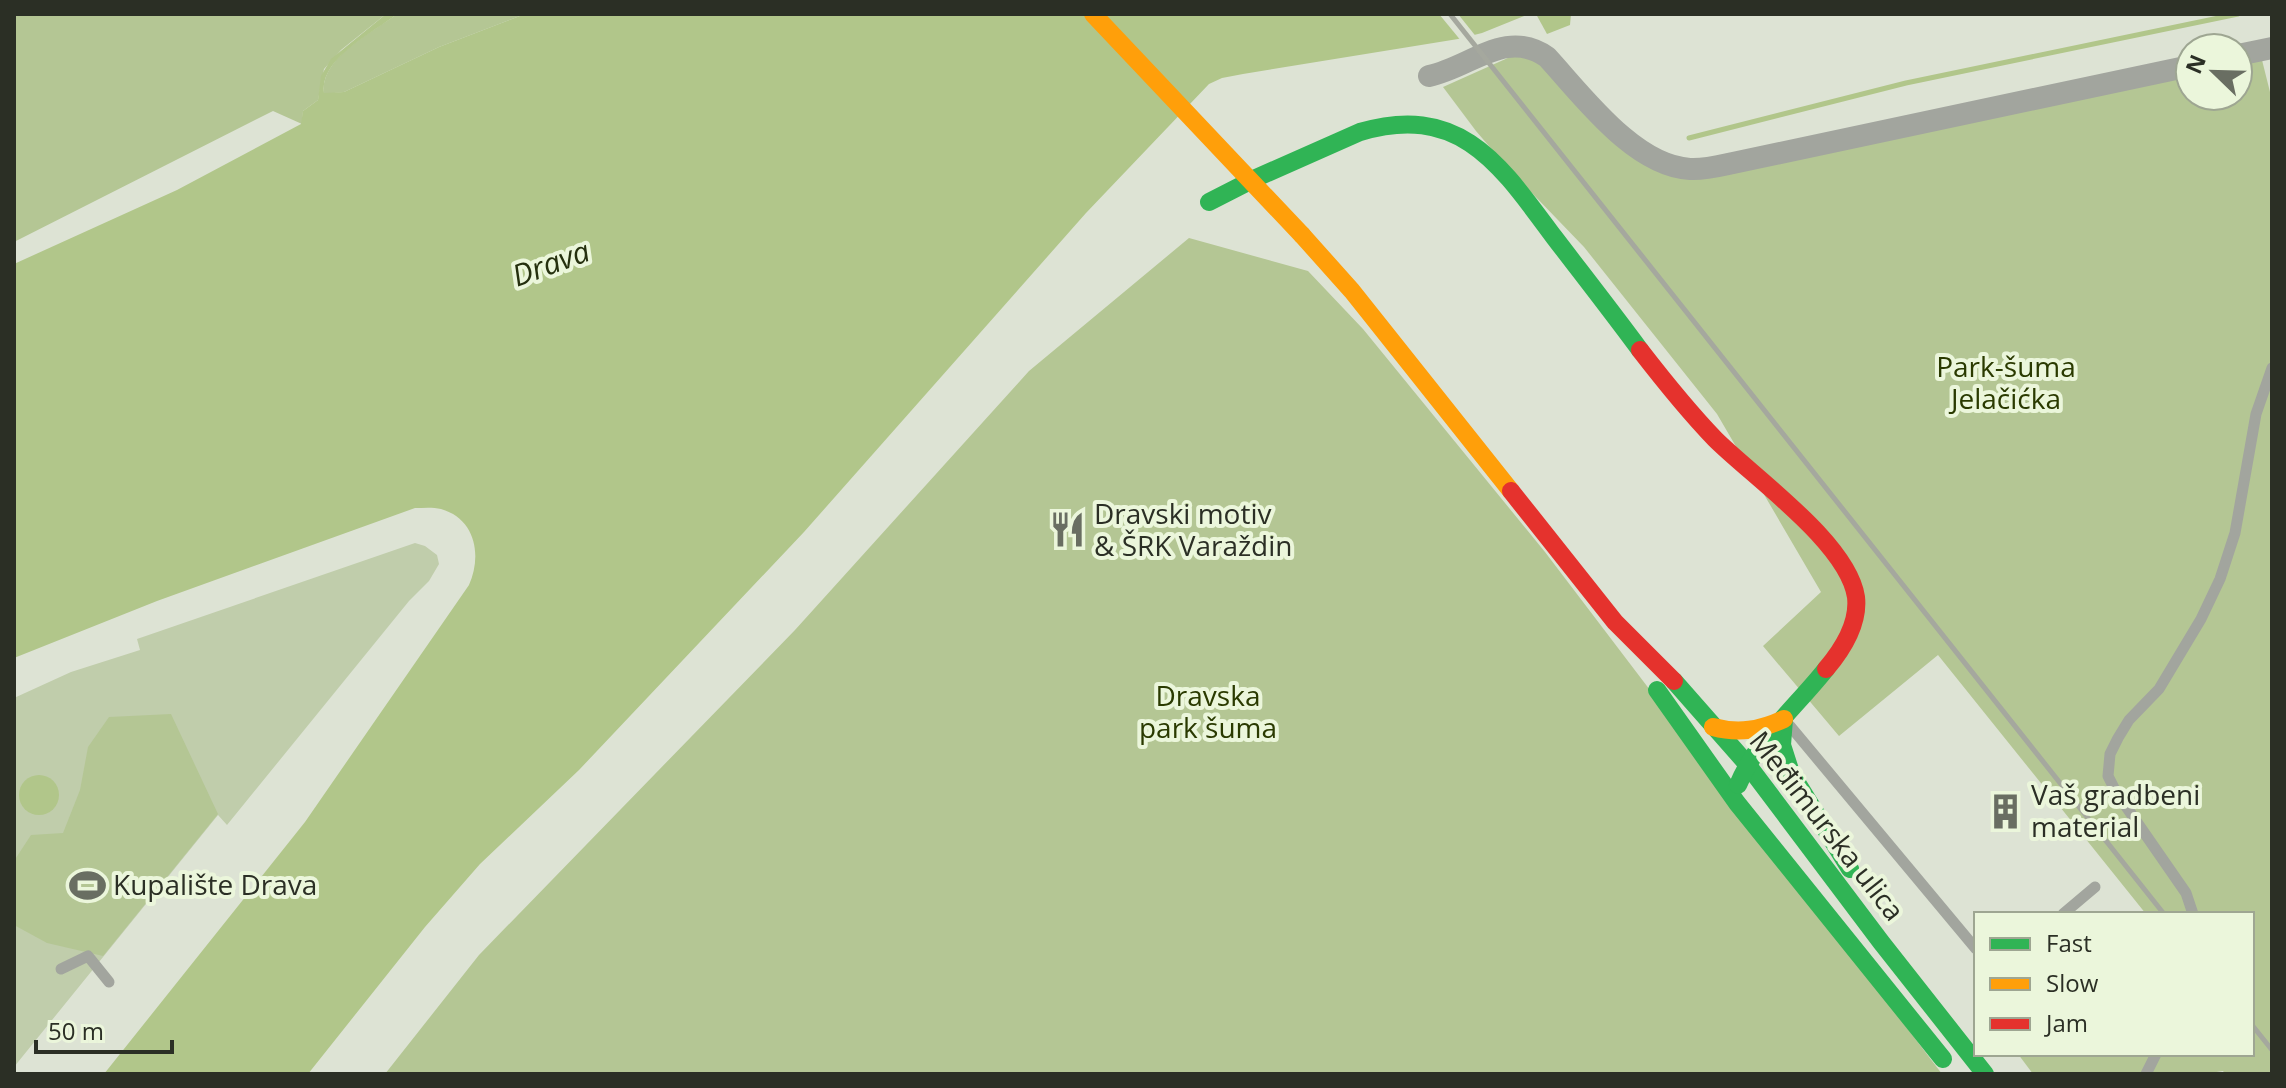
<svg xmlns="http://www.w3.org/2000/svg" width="2286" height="1088" font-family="'Open Sans',sans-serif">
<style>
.green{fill:#c0cdab}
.forest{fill:#b4c694}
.water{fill:#b1c68a}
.pier{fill:#dde3d4}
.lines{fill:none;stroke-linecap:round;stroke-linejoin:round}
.stream{stroke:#b1c68a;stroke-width:5}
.lane{stroke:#a2a59e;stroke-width:11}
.street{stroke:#a2a59e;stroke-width:22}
.fast{stroke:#30b455;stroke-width:18}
.slow{stroke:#ff9f0a;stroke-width:18}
.jam{stroke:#e5322d;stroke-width:18}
.rail{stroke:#a5a89e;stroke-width:5}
.slow-bridge{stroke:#ff9f0a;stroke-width:18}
.labels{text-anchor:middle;stroke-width:8;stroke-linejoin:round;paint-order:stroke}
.park-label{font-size:28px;fill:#2a3a00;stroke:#ebf6db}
.poi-label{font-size:28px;fill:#2b2f25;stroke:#ebf6db;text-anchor:start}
.street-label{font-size:28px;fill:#2b2f25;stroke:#ebf6db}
.water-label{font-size:30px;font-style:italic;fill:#25300e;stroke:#ebf6db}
</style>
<rect width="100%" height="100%" fill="#dde3d4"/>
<polygon class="green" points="415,543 425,546 437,555 439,564 429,581 409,601 227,825 218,815 14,1067 14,698 71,672 140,650 137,639"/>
<g class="forest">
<polygon points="14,14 386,14 341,50 324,69 318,100 303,111 302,124 273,111 14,242"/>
<path d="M397,14H525L439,47L344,92L324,94C319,58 372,33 397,14Z"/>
<polygon points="1519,53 1540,59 1671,172 2190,71 2190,96 2238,96 2238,61 2261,56 2272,100 2272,1074 2225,1074 2223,1071 2204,1074 2033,1074 2018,1054 2252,1054 2252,914 2146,914 1938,655 1839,736 1763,646 1821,592 1717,414 1584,247 1507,167 1476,131 1443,87"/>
<polygon points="1189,238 1308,271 1363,329 1545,552 1942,1074 385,1074 479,955 795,630 1029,371"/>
<polygon points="171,714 218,814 103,956 47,943 14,925 14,861 31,835 63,833 80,790 88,747 109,717"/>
</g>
<g class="water">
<path d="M386,14H397C373,33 319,59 324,93L344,92L439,47L525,14H1529L1482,33L1458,39L1243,74L1222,78L1209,84L1086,213L804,532L579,770L480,864L425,927L308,1074H104L305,822L469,585C482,556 476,519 441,509C433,507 423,508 415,508L157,601L14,658V264L177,190L301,124L303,111L318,100L321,76L331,59Z"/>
<polygon points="1536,14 1571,14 1570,25 1547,34"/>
<circle cx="39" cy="795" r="20"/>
</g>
<polygon class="pier" points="1439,14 1458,14 1478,39 1462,42"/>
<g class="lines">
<polyline class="stream" points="1689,138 1906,83 2238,14"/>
<g class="lane">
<polyline points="1790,726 1976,949"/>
<polyline points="2063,914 2095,887"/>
<polyline points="2193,914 2186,893 2116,792 2108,776 2110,754 2118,738 2129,720 2159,689 2201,619 2220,579 2235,533 2256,414 2272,368"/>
<polyline points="61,969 88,956 109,982"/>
<polyline points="2146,1074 2156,1054"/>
</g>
<g class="street">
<polyline points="2238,55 2272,48"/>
<path d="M1429,76C1471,67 1506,28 1547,57C1582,95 1634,166 1690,169C1704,170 1719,166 1733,163L2190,66"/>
</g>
<g class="fast">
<path d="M1209,202L1256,178L1360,132C1461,102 1501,166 1554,237C1583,275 1612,312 1640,350"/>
<polyline points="1674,681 1747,764 1881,942 1985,1074"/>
<polyline points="1657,690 1737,803 1943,1059"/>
<polyline points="1784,719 1782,745 1791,773 1850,869"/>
<path d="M1738,785C1757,739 1796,707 1826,669"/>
</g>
<g class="slow">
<polyline points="1302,235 1352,291 1511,491"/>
<path d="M1713,727C1739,734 1760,730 1784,719"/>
</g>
<g class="jam">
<path d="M1640,350C1664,381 1688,411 1715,439C1753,477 1848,543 1856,597C1859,623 1842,650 1826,669"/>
<polyline points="1511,491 1615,622 1674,681"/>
</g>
<g class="rail">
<polyline points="1450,14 2164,914"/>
<polyline points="2252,1025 2272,1050"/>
</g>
<polyline class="slow-bridge" points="1093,14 1302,235"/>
</g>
<defs>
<symbol id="restaurant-bare" viewBox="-9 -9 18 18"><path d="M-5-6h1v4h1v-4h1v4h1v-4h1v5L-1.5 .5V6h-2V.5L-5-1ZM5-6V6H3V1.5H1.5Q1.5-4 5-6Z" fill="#696e62" stroke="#ebf6db" stroke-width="2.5" paint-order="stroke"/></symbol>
<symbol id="building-bare" viewBox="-9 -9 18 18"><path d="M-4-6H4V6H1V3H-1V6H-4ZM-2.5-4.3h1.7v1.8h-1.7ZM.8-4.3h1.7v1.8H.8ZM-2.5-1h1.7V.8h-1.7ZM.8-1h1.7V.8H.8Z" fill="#696e62" stroke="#ebf6db" stroke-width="2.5" paint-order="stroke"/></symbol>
<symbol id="stadium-bare" viewBox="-9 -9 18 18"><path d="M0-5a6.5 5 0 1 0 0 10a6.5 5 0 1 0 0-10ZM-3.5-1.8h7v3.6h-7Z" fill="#696e62" stroke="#ebf6db" stroke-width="2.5" paint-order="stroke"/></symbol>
</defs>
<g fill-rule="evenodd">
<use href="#restaurant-bare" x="1042" y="504" width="51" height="51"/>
<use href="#building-bare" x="1980" y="786" width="51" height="51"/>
<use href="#stadium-bare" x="62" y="860" width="51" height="51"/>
</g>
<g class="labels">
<g class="park-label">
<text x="2006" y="377">Park-šuma<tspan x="2006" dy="32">Jelačićka</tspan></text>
<text x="1208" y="706">Dravska<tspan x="1208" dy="32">park šuma</tspan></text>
</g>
<g class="poi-label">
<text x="1094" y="524">Dravski motiv<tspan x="1094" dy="32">&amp; ŠRK Varaždin</tspan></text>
<text x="2031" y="805">Vaš gradbeni<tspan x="2031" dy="32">material</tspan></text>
<text x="113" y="895">Kupalište Drava</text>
</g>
<g class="street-label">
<text transform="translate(1827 826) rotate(52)" y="10">Međimurska ulica</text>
</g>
<g class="water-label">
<text transform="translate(551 264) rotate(-20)" y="10">Drava</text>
</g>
</g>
<rect width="2286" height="1088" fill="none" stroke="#2b2f25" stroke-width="32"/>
<rect x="1974" y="912" width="280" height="144" fill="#ebf6db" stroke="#9ea692" stroke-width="2"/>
<rect x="1990" y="938" width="40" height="12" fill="#30b455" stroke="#9ea692" stroke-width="2"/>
<text x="2046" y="952" font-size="24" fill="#2b2f25">Fast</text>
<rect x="1990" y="978" width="40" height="12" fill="#ff9f0a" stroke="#9ea692" stroke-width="2"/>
<text x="2046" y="992" font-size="24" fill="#2b2f25">Slow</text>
<rect x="1990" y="1018" width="40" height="12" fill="#e5322d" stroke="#9ea692" stroke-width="2"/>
<text x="2046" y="1032" font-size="24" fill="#2b2f25">Jam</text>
<g transform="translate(2214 72) rotate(293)"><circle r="38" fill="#ebf6db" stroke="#9ea692" stroke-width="2"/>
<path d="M0-6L14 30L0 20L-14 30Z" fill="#696e62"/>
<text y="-12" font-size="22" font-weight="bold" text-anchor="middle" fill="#2b2f25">N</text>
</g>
<path d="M36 1040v12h136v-12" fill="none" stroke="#2b2f25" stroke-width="4"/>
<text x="48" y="1040" font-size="24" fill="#2b2f25" stroke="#ebf6db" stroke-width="6" paint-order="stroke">50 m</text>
</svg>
